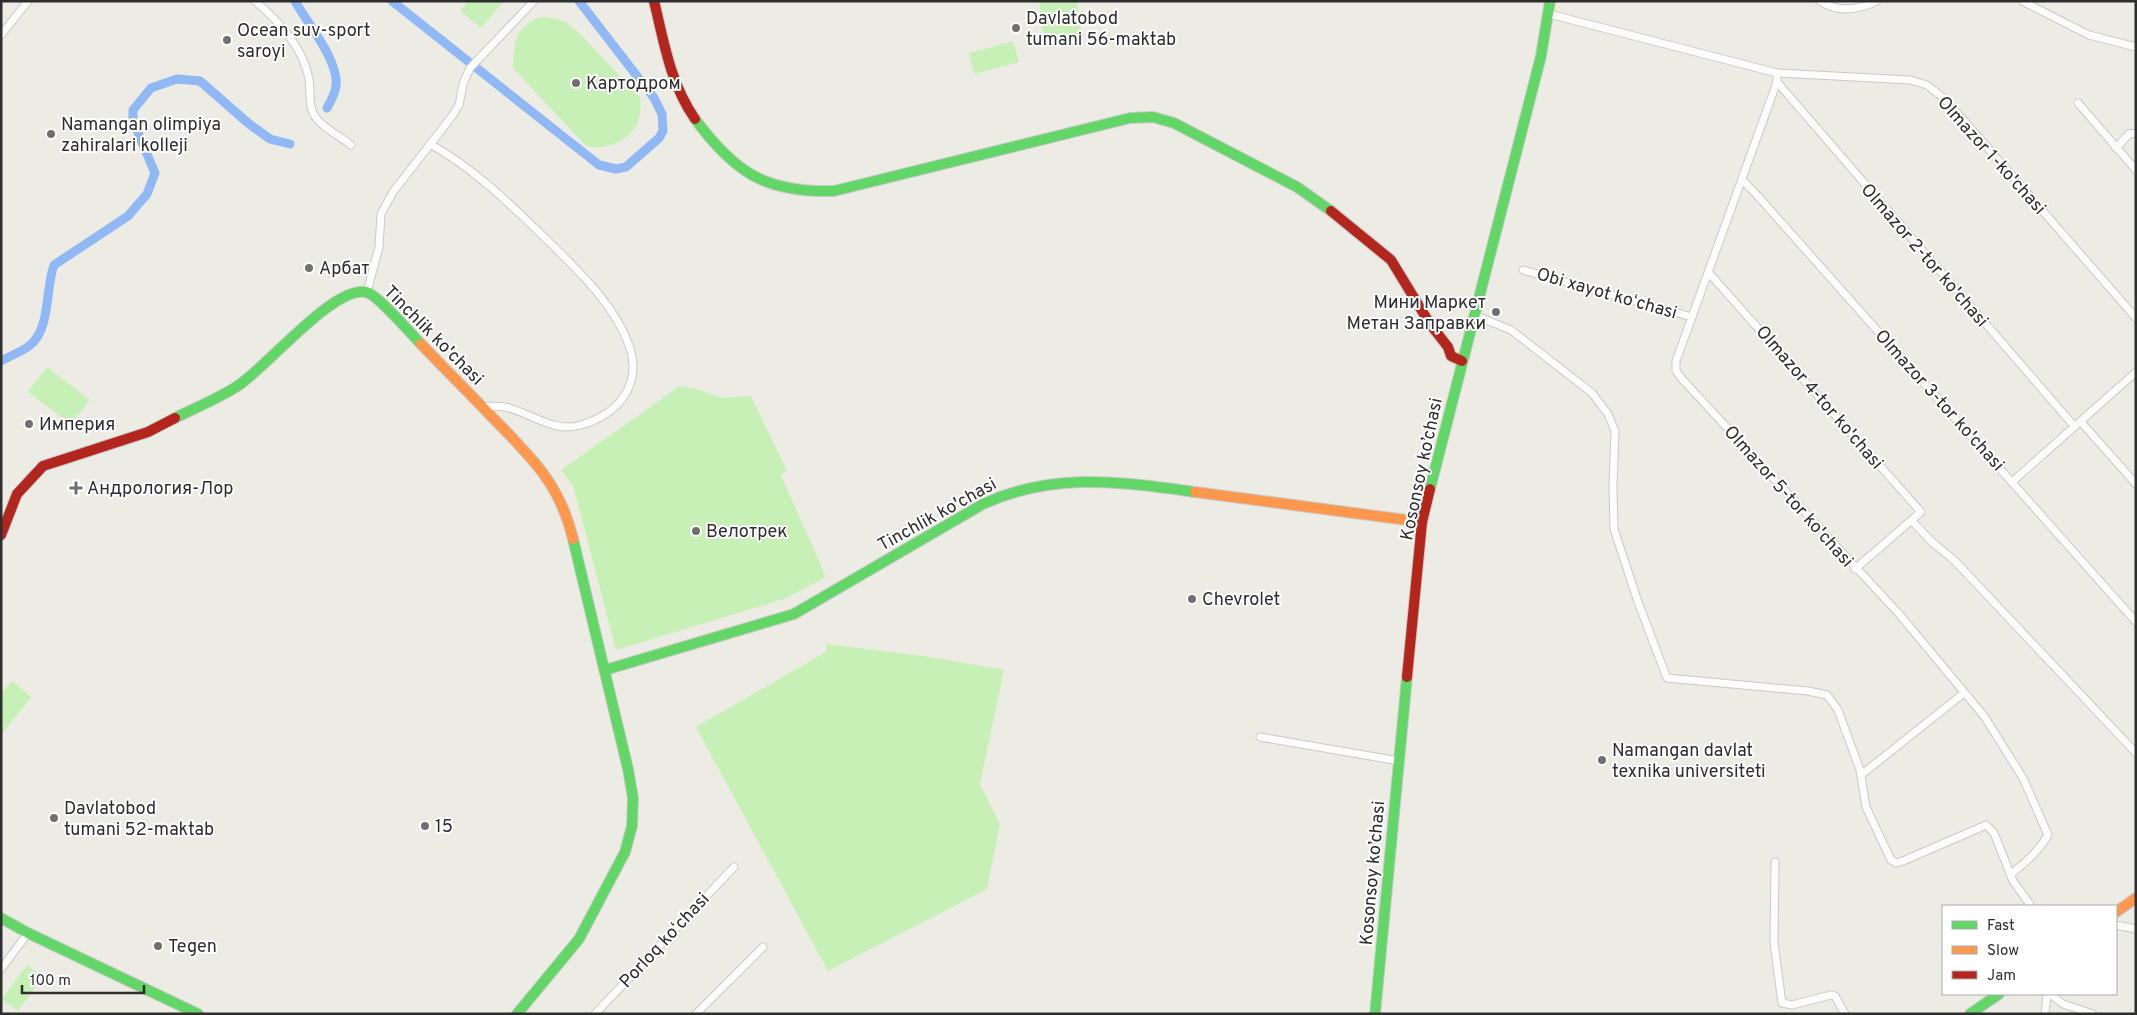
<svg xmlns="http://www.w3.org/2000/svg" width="2137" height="1015" font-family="Overpass,sans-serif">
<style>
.pitch{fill:#c7f0b7}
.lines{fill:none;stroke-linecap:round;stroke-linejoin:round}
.canal{stroke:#90b8f5;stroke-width:9}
.street-casing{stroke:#cac9c9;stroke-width:9}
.fast-casing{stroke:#cac9c9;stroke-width:12}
.slow-casing{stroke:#cac9c9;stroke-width:12}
.jam-casing{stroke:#cac9c9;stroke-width:12}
.street{stroke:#fcfcfb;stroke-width:7}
.fast{stroke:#63d668;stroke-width:10}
.slow{stroke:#ff974d;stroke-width:10}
.jam{stroke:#b3261e;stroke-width:10}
.poi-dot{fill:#70706e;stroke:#fff;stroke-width:2}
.labels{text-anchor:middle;stroke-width:4;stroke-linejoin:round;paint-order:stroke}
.poi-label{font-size:18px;fill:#2e2e2e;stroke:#fff;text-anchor:start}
.street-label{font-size:18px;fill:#2e2e2e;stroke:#fff}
</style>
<rect width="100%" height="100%" fill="#ecece4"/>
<g class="pitch">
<polygon points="468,1 504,1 481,28 460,11"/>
<polygon points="1039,1 1077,1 1082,37 1044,41"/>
<path d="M540,17L557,19L567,23L579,33L640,97C640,102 641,108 640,113C637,138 607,153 585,145L513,68C514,43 515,27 540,17Z"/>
<polygon points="1013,41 1019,62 974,74 969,53"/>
<polygon points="47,367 90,400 71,424 28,392"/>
<polygon points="680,386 703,391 722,398 751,396 787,471 781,475 826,577 784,599 616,650 573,485 561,470"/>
<polygon points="826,644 924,656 1004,670 980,784 1000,824 987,889 828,971 696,727 826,652"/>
<polygon points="12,681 31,697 1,735 1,694"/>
<polygon points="27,965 43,977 18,1011 2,999"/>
</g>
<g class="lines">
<g class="canal">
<path d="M295,1C307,23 339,60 336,86C335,94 331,101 327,108"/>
<polyline points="392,1 599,165 616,169 626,167 659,138 663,131 662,114 654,98 579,1"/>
<path d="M1,361C10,356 21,352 29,346C51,330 45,289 54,265L128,216L147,194L155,173L133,121V110L151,88L177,79L200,81L248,123L270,139L290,144"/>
</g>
<defs>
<g id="street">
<path d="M255,1C279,21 303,47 309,79C311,90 308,102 313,113C320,127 340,136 351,145"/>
<path d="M1820,1C1838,13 1858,10 1877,1"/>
<polyline points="2022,1 2089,35 2136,47"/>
<polyline points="1549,14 1777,73 1910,80 1927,85 1946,100 2136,318"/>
<polyline points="1,35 28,1"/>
<path d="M1777,73V82L1676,361V371L1682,379L1900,615L1984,716L2023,778L2048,835C2038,852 2025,863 2011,874"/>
<polyline points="1777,82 2074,426"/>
<polyline points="2078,103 2136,170"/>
<path d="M430,144C473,168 507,201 542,235C575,268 615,303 630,348C642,387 616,415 581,425C555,433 534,415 509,408C501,405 491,407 483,406"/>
<polyline points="2116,148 2129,134 2136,133"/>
<polyline points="1742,180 1756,194 2136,622"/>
<polyline points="1523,270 1692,317"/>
<polyline points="1709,273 1921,512 1855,569"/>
<polyline points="367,292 379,247 381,214 393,192 453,115 459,105 463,84 470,68 534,1"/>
<polyline points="1474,315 1511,330 1592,393 1608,414 1615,431 1613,486 1614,529 1638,602 1667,678 1808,691 1827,695 1838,710 1860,770 1866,807 1891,860 1896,863 1903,861 1986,825 1994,833 2013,881 2031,906"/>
<polyline points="2081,422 2136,484"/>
<polyline points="2012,482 2136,372"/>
<polyline points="1912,521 1932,542 1955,561 2136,753"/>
<polyline points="1260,737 1399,761"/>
<polyline points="1861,775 1964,693"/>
<polyline points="1775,862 1774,943 1782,1003 1792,1005 1831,995 1835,996 1845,1014"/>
<polyline points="2116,925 2136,929"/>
<polyline points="1,969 28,933"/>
<polyline points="2050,994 2063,1004 2093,1014"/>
<polyline points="595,1014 734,867"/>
<polyline points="696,1014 763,947"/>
<polyline points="2045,1014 2047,994"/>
</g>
<g id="fast">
<path d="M695,119C735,173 766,193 834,191L1130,118L1153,117L1174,123L1297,187L1331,211"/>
<path d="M175,418C195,408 217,399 236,387C267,368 332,286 366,292C377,294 412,335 421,344"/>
<polyline points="1430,489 1541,56 1550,1"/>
<path d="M605,670L794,614L983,504C1056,471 1119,482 1195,492"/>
<polyline points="1,918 28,933 198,1014"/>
<polyline points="517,1014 579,939 625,852 632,826 633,798 628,769 573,539"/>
<polyline points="1375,1014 1407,677"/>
<polyline points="1970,1014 1999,994"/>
</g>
<g id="slow">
<path d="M421,344C444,368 468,392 491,416C530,456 560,483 573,539"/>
<polyline points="1195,492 1422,522"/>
<polyline points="2116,912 2136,898"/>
</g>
<g id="jam">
<path d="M654,1C664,42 670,83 695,119"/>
<polyline points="1331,211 1391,260 1430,324 1448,347 1451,356 1462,361"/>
<polyline points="1,535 17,494 43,466 148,432 175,418"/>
<polyline points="1407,677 1422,522 1430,489"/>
</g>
</defs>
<use href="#street" class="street-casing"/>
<use href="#fast" class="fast-casing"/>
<use href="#slow" class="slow-casing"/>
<use href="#jam" class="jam-casing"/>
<use href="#street" class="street"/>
<use href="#fast" class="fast"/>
<use href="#slow" class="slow"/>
<use href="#jam" class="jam"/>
</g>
<g class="poi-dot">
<circle cx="1016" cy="28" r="5"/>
<circle cx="227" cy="40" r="5"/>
<circle cx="576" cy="83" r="5"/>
<circle cx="51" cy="134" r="5"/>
<circle cx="309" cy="268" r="5"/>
<circle cx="1496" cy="312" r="5"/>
<circle cx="29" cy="424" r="5"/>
<path d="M73.5 480.5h5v5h5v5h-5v5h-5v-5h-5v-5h5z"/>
<circle cx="696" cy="531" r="5"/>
<circle cx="1192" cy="599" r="5"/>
<circle cx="1602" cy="760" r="5"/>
<circle cx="54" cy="818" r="5"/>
<circle cx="425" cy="826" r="5"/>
<circle cx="158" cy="946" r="5"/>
</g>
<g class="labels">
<g class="poi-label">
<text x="1026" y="24">Davlatobod<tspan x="1026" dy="21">tumani 56-maktab</tspan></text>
<text x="237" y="36">Ocean suv-sport<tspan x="237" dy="21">saroyi</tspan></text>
<text x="586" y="89">Картодром</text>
<text x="61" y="130">Namangan olimpiya<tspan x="61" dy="21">zahiralari kolleji</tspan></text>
<text x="319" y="274">Арбат</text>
<text x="1486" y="308" text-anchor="end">Мини Маркет<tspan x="1486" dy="21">Метан Заправки</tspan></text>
<text x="39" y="430">Империя</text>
<text x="87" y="494">Андрология-Лор</text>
<text x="706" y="537">Велотрек</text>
<text x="1202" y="605">Chevrolet</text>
<text x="1612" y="756">Namangan davlat<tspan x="1612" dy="21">texnika universiteti</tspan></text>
<text x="64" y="814">Davlatobod<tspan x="64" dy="21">tumani 52-maktab</tspan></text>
<text x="435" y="832">15</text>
<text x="168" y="952">Tegen</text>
</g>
<g class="street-label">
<text transform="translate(1992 155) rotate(48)" y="6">Olmazor 1-ko'chasi</text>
<text transform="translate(1925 255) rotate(49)" y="6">Olmazor 2-tor ko'chasi</text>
<text transform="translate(1607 293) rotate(16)" y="6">Obi xayot koʻchasi</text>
<text transform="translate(434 335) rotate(45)" y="6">Tinchlik ko'chasi</text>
<text transform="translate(1820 397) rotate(49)" y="6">Olmazor 4-tor ko'chasi</text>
<text transform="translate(1940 400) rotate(48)" y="6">Olmazor 3-tor ko'chasi</text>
<text transform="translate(1421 469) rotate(-78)" y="6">Kosonsoy ko’chasi</text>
<text transform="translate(1789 496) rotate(48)" y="6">Olmazor 5-tor ko'chasi</text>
<text transform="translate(937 514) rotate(-29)" y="6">Tinchlik ko'chasi</text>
<text transform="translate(1372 873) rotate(-85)" y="6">Kosonsoy ko’chasi</text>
<text transform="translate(664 940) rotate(-47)" y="6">Porloq koʻchasi</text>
</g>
</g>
<rect width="2137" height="1015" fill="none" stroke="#2e2e2e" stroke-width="5"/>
<rect x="1942" y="905" width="175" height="90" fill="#ffffff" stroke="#ababab"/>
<rect x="1952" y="921" width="25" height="8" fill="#63d668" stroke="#ababab"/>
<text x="1987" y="930" font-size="15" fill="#2e2e2e">Fast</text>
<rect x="1952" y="946" width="25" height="8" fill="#ff974d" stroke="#ababab"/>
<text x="1987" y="955" font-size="15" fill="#2e2e2e">Slow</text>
<rect x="1952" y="971" width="25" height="8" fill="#b3261e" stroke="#ababab"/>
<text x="1987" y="980" font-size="15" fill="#2e2e2e">Jam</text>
<path d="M22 985v8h122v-8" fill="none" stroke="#2e2e2e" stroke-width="2.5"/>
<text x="30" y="985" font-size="15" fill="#2e2e2e" stroke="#ffffff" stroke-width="4" paint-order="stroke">100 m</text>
</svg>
